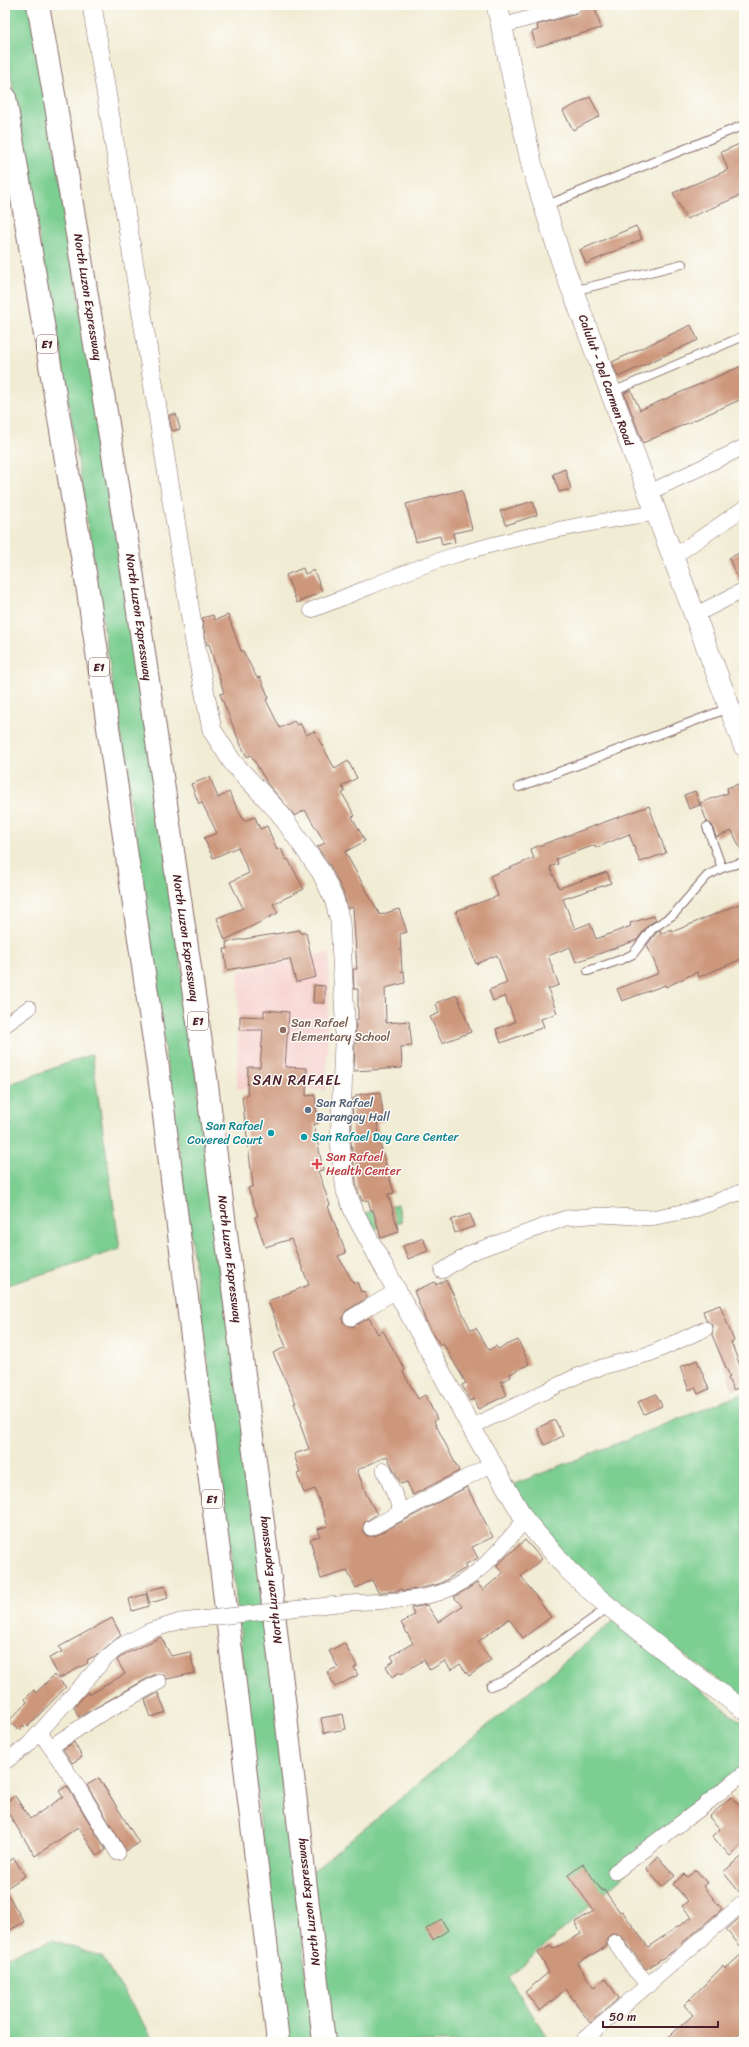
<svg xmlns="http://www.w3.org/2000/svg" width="749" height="2047" font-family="Sriracha,sans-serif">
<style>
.built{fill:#f7d0cd}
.green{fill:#7bce91;stroke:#62765e}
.building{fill:#cd977c}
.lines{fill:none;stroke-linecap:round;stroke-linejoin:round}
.service-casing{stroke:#846766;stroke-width:10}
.minor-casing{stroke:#846766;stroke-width:16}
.tertiary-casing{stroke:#846766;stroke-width:20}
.secondary-casing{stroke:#846766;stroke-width:22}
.motorway-casing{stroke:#846766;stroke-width:24}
.service{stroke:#fff;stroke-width:8}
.minor{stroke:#fff;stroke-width:15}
.tertiary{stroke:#fff;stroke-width:19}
.secondary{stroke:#fff;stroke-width:21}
.motorway{stroke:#fff;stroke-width:22}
.minor-bridge-casing{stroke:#846766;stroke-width:16;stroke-linecap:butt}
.minor-bridge{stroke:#fff;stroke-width:15}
.education-dot{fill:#8d6e63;stroke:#fdfcf7;stroke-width:1.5}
.service-dot{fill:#5c6f8a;stroke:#fdfcf7;stroke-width:1.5}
.culture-dot{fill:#0f9aa8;stroke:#fdfcf7;stroke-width:1.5}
.health-dot{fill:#e0444e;stroke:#fdfcf7;stroke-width:1.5}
.labels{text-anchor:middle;stroke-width:3;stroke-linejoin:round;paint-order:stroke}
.shield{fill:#fdfcf7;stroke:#806168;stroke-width:1}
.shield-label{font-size:11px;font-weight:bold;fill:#4a1f2b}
.street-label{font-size:12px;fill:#4a1f2b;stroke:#fdfcf7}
.education-label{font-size:12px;fill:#785e54;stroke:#fdfcf7;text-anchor:start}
.service-label{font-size:12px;fill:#4e5e75;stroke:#fdfcf7;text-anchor:start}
.culture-label{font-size:12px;fill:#0d838f;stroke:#fdfcf7;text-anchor:end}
.health-label{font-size:12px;fill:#be3a42;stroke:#fdfcf7;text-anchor:start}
.quarter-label{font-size:14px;letter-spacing:1px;fill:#4a1f2b;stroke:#fdfcf7}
</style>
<rect width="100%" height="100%" fill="#fdfcf7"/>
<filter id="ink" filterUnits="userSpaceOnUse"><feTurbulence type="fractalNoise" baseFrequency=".025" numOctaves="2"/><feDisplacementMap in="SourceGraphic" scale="8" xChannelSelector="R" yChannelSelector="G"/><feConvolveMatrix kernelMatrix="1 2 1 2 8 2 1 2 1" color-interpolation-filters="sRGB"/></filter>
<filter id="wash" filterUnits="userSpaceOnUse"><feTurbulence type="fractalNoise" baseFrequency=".012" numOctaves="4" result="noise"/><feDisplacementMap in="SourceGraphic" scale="16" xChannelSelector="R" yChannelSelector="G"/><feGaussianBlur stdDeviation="0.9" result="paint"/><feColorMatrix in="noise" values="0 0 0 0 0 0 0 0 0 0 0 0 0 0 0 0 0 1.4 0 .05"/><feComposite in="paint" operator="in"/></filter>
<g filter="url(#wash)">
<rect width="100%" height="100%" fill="#f1ecd4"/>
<polygon class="built" points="330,952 326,1090 237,1089 239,971"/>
<g class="green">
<polygon points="5,5 31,5 152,748 272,1636 313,2042 283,2042 242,1647 208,1362 124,756 73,429 5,43"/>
<polygon points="92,1054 120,1249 5,1286 5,1086"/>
<polygon points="397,1204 402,1221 371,1230 365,1213"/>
<polygon points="744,1393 744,1699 648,1629 574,1568 510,1486"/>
<polygon points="613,1621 744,1724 744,1768 509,1978 550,2042 328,2042 311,1873"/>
<polygon points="53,1940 102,1957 155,2042 5,2042 5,1957"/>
</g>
<g id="blocks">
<g class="building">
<polygon points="589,5 594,5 601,28 536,47 532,32 538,30 537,25 577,14 584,7"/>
<polygon points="590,97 600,116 573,130 563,111"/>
<polygon points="744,142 744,194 686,219 673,193 728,170 721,152"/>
<polygon points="636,226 642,239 586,264 580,250"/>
<polygon points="691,325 698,340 618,377 612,362"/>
<polygon points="744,365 744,398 643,443 624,393 631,390 640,410"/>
<polygon points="176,414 180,429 172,431 169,415"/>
<polygon points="565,469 571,489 559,492 553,474"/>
<polygon points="462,490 472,529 453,533 455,542 442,545 440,536 416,542 406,504"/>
<polygon points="533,501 537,515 506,525 500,511"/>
<polygon points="744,551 744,581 739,582 729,558"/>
<polygon points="303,568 305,574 314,570 322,591 297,603 286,575"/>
<polygon points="213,615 215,620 228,615 241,651 243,651 257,678 260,677 269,698 266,700 280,728 294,721 297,725 300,723 306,735 314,731 335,769 348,761 357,778 342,786 345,792 342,793 355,816 352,817 365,841 345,852 380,915 399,909 407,932 400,934 402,972 404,971 405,983 385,988 386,1023 409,1021 412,1046 401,1047 402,1068 354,1071 356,1020 358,1020 358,989 354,989 353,969 357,969 353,907 348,909 344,894 331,867 317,847 325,843 305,810 295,816 267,783 251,755 247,757 239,741 220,694 224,693 209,644 207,645 202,618"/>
<polygon points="210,777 218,798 229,792 244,821 255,817 260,829 267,826 277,850 281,848 286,860 288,859 304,889 273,904 278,913 225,940 217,918 243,908 230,882 249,873 238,847 213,858 204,838 217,833 202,803 199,804 191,784"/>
<polygon points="744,782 744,856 732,831 716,837 712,825 707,822 700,803 728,793 727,788"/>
<polygon points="695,791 700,805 689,809 684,795"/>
<polygon points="649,806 666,853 640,862 629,834 596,848 595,845 556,859 558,864 550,867 559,888 607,872 611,883 563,899 575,929 590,923 596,939 631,926 630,923 654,916 656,920 648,925 637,940 576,962 570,947 548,956 559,985 548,989 557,1013 541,1019 544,1027 501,1043 496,1029 515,1022 505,996 493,1001 489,990 507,983 497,955 476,964 456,911 498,896 490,876 534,858 530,849"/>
<polygon points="744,902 744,958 699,977 697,972 666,987 665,985 622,1001 617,989 659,973 647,945 656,933 660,930 661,934 671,929 672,932"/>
<polygon points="300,930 301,933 306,933 316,977 296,982 290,959 227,970 224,949 228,949 226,942"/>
<polygon points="314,985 325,986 325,1003 313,1003"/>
<polygon points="457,995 471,1032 442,1043 430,1017 439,1013 436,1003"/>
<polygon points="264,1010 289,1012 285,1067 307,1068 306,1096 315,1095 318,1124 314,1124 323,1170 318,1171 330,1205 328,1206 346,1253 338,1256 354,1284 357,1282 361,1292 364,1291 367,1298 346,1311 342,1318 343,1322 352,1327 369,1318 378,1334 383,1331 405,1370 403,1372 418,1399 425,1395 437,1419 434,1421 459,1471 413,1495 407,1482 401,1484 387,1456 357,1470 367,1496 377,1514 364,1523 363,1532 367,1536 375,1536 467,1487 493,1537 472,1547 478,1558 464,1565 466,1568 439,1584 417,1589 403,1591 402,1589 397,1591 378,1592 372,1580 356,1588 347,1571 321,1579 310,1539 320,1536 318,1529 328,1526 315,1489 304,1493 297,1474 300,1473 294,1454 309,1449 300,1424 302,1423 294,1403 296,1403 273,1353 286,1347 268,1301 309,1285 291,1239 265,1247 255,1217 258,1216 248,1188 253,1186 242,1097 247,1096 248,1067 260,1067 263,1030 240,1030 240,1016 264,1017"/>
<polygon points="380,1092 384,1121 377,1122 381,1147 394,1193 388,1194 399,1232 381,1238 373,1210 371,1210 368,1200 362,1201 357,1188 351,1142 353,1098 356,1098 356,1095"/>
<polygon points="470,1214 475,1226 455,1233 451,1220"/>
<polygon points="423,1238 428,1251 408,1259 403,1246"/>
<polygon points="446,1280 471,1330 476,1328 489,1350 496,1346 498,1349 518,1340 529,1364 510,1374 511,1377 501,1382 507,1395 478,1409 474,1399 470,1401 462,1385 466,1383 443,1343 440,1345 425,1319 414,1291 435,1282 436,1285"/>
<polygon points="720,1305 734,1341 731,1342 744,1376 744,1386 733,1390 728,1378 730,1377 712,1335 713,1326 706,1320 703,1311"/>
<polygon points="697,1360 709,1389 698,1394 695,1387 689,1390 680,1367"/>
<polygon points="656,1394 662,1406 644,1414 638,1402"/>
<polygon points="555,1420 563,1436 545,1445 537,1428"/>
<polygon points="525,1540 542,1559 521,1576 551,1617 523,1638 509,1619 484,1637 478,1642 491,1660 469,1676 460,1664 451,1670 445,1661 430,1670 424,1660 401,1674 400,1672 392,1677 386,1666 394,1661 391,1656 413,1643 401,1623 414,1615 411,1608 427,1605 438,1622 462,1606 454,1597 477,1583 483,1590 503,1573 496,1566"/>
<polygon points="165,1586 168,1598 150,1603 146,1591"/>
<polygon points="146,1594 149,1606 132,1611 129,1599"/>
<polygon points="112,1618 121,1635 97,1655 87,1660 88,1663 60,1678 49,1658 62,1652 59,1647"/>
<polygon points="161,1637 171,1656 190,1652 195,1673 167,1679 163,1674 155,1674 79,1717 74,1707 88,1692 89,1695 125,1674 117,1660 125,1654"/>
<polygon points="344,1643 357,1666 354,1668 358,1675 335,1687 327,1672 338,1667 329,1651"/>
<polygon points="54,1675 66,1687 26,1728 23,1725 18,1730 9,1721 27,1702 25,1699 34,1690 36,1693"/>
<polygon points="158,1693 166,1712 151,1717 145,1700"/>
<polygon points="343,1714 346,1729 324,1733 321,1718"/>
<polygon points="74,1742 82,1757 72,1763 63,1749"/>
<polygon points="99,1778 139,1843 126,1851 87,1785"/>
<polygon points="67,1786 106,1850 97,1856 78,1827 35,1856 5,1808 5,1803 15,1796 30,1819 63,1797 59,1791"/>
<polygon points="731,1797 744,1811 744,1843 730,1856 712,1836 720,1829 709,1817"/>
<polygon points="744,1855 744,1893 741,1894 723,1872"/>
<polygon points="658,1857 675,1876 662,1887 646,1868"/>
<polygon points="14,1858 25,1876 5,1889 5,1864"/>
<polygon points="583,1864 602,1891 604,1890 620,1912 622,1911 648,1947 692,1917 682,1906 688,1901 673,1884 684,1874 687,1877 696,1870 707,1883 703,1886 722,1909 672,1952 646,1969 622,1937 615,1933 610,1935 607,1939 607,1946 577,1963 594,1988 605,1979 619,1998 590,2023 566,1989 540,2011 525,1992 549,1972 538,1953 550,1946 553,1949 581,1934 575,1922 594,1911 568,1875"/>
<polygon points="5,1890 24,1922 5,1933"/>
<polygon points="744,1914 744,1950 726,1930"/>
<polygon points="441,1919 448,1930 433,1940 426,1929"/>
<polygon points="744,1952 744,2029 729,2042 663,2042 693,2015 684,2005 723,1966 725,1969"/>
</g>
</g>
</g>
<g filter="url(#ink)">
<use href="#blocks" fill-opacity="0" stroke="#846766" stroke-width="1"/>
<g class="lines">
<defs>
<g id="service">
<polyline points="545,206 744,125"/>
<polyline points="573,291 682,264"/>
<polyline points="610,393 744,336"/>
<polyline points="519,787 729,708"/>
<polyline points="707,827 722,868"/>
<polyline points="588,971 623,959 633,954 652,929 674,914 707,876 722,868 744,862"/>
<polyline points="491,1686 503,1681 522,1669 609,1607"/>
</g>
<g id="minor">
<polyline points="502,26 575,5"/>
<polyline points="648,493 744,447"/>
<polyline points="673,557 744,508"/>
<path d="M311,610C357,593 402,572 449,557C517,536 586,523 656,513"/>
<polyline points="695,615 744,590"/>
<polyline points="5,1025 29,1008"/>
<polyline points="442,1271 470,1253 566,1218 602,1215 651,1218 693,1210 744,1191"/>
<polyline points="351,1318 396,1291"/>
<polyline points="471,1427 577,1376 602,1367 652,1353 705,1329"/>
<polyline points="384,1470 402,1512"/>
<polyline points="371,1528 492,1464"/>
<path d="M338,1604C369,1601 414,1602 442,1592C477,1580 502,1547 525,1520"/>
<polyline points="40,1732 76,1784 118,1853"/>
<polyline points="52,1746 99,1715 159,1682"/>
<polyline points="5,1762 28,1745 105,1659 120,1646 149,1631 181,1621"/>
<polyline points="615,1872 701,1808 744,1773"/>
<polyline points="615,1942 634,1969 649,1985"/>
<polyline points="585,2038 591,2034 744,1902"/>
</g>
<polyline id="tertiary" points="92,5 195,643 212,730 233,763 279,812 321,872 334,899 340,921 345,1019 340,1142 346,1191 355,1214 471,1427 525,1520 569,1571 596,1596 678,1662 744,1710"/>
<polyline id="secondary" points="497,5 532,166 563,265 744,746"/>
<g id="motorway">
<polyline points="38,5 55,100 132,571 206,1077 268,1562 324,2042"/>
<polyline points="5,97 88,591 158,1068 221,1567 278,2042"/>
</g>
</defs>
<use href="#service" class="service-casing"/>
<use href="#minor" class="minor-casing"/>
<use href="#tertiary" class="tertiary-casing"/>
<use href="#secondary" class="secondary-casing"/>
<use href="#motorway" class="motorway-casing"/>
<use href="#service" class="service"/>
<use href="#minor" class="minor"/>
<use href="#tertiary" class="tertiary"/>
<use href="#secondary" class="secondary"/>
<use href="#motorway" class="motorway"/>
<defs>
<polyline id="minor-bridge" points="181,1621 338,1604"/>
</defs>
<use href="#minor-bridge" class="minor-bridge-casing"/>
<use href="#minor-bridge" class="minor-bridge"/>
</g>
</g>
<circle class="education-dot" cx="283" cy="1030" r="4"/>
<circle class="service-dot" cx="308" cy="1110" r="4"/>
<g class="culture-dot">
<circle cx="271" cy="1133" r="4"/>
<circle cx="304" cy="1137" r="4"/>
</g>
<path class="health-dot" d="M315 1158h4v4h4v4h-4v4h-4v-4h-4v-4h4z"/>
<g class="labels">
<g class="shield">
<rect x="37" y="335" width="20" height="18" rx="3"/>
<rect x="89" y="658" width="20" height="18" rx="3"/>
<rect x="188" y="1012" width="20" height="18" rx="3"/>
<rect x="202" y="1490" width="20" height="18" rx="3"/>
</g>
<g class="shield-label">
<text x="47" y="348">E1</text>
<text x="99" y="671">E1</text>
<text x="198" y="1025">E1</text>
<text x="212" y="1503">E1</text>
</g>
<g class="street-label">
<text transform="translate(88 297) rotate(81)" y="4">North Luzon Expressway</text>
<text transform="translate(606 380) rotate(70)" y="4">Calulut - Del Carmen Road</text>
<text transform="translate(139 617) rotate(82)" y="4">North Luzon Expressway</text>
<text transform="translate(186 938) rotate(82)" y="4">North Luzon Expressway</text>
<text transform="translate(230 1259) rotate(83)" y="4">North Luzon Expressway</text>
<text transform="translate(270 1580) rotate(-97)" y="4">North Luzon Expressway</text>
<text transform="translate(308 1902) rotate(-97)" y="4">North Luzon Expressway</text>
</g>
<g class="education-label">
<text x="291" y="1027">San Rafael<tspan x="291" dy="14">Elementary School</tspan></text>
</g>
<g class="service-label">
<text x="316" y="1107">San Rafael<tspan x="316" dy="14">Barangay Hall</tspan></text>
</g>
<g class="culture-label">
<text x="263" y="1130">San Rafael<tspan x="263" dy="14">Covered Court</tspan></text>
<text x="312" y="1141" text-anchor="start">San Rafael Day Care Center</text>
</g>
<g class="health-label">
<text x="326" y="1161">San Rafael<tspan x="326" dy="14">Health Center</tspan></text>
</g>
<g class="quarter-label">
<text x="297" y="1085">SAN RAFAEL</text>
</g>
</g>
<rect width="749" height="2047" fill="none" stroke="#fdfcf7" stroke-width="20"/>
<path d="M603 2021v6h115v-6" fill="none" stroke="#4a1f2b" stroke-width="2"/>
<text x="609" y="2021" font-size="12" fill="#4a1f2b" stroke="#fdfcf7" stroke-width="3" paint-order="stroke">50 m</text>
</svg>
